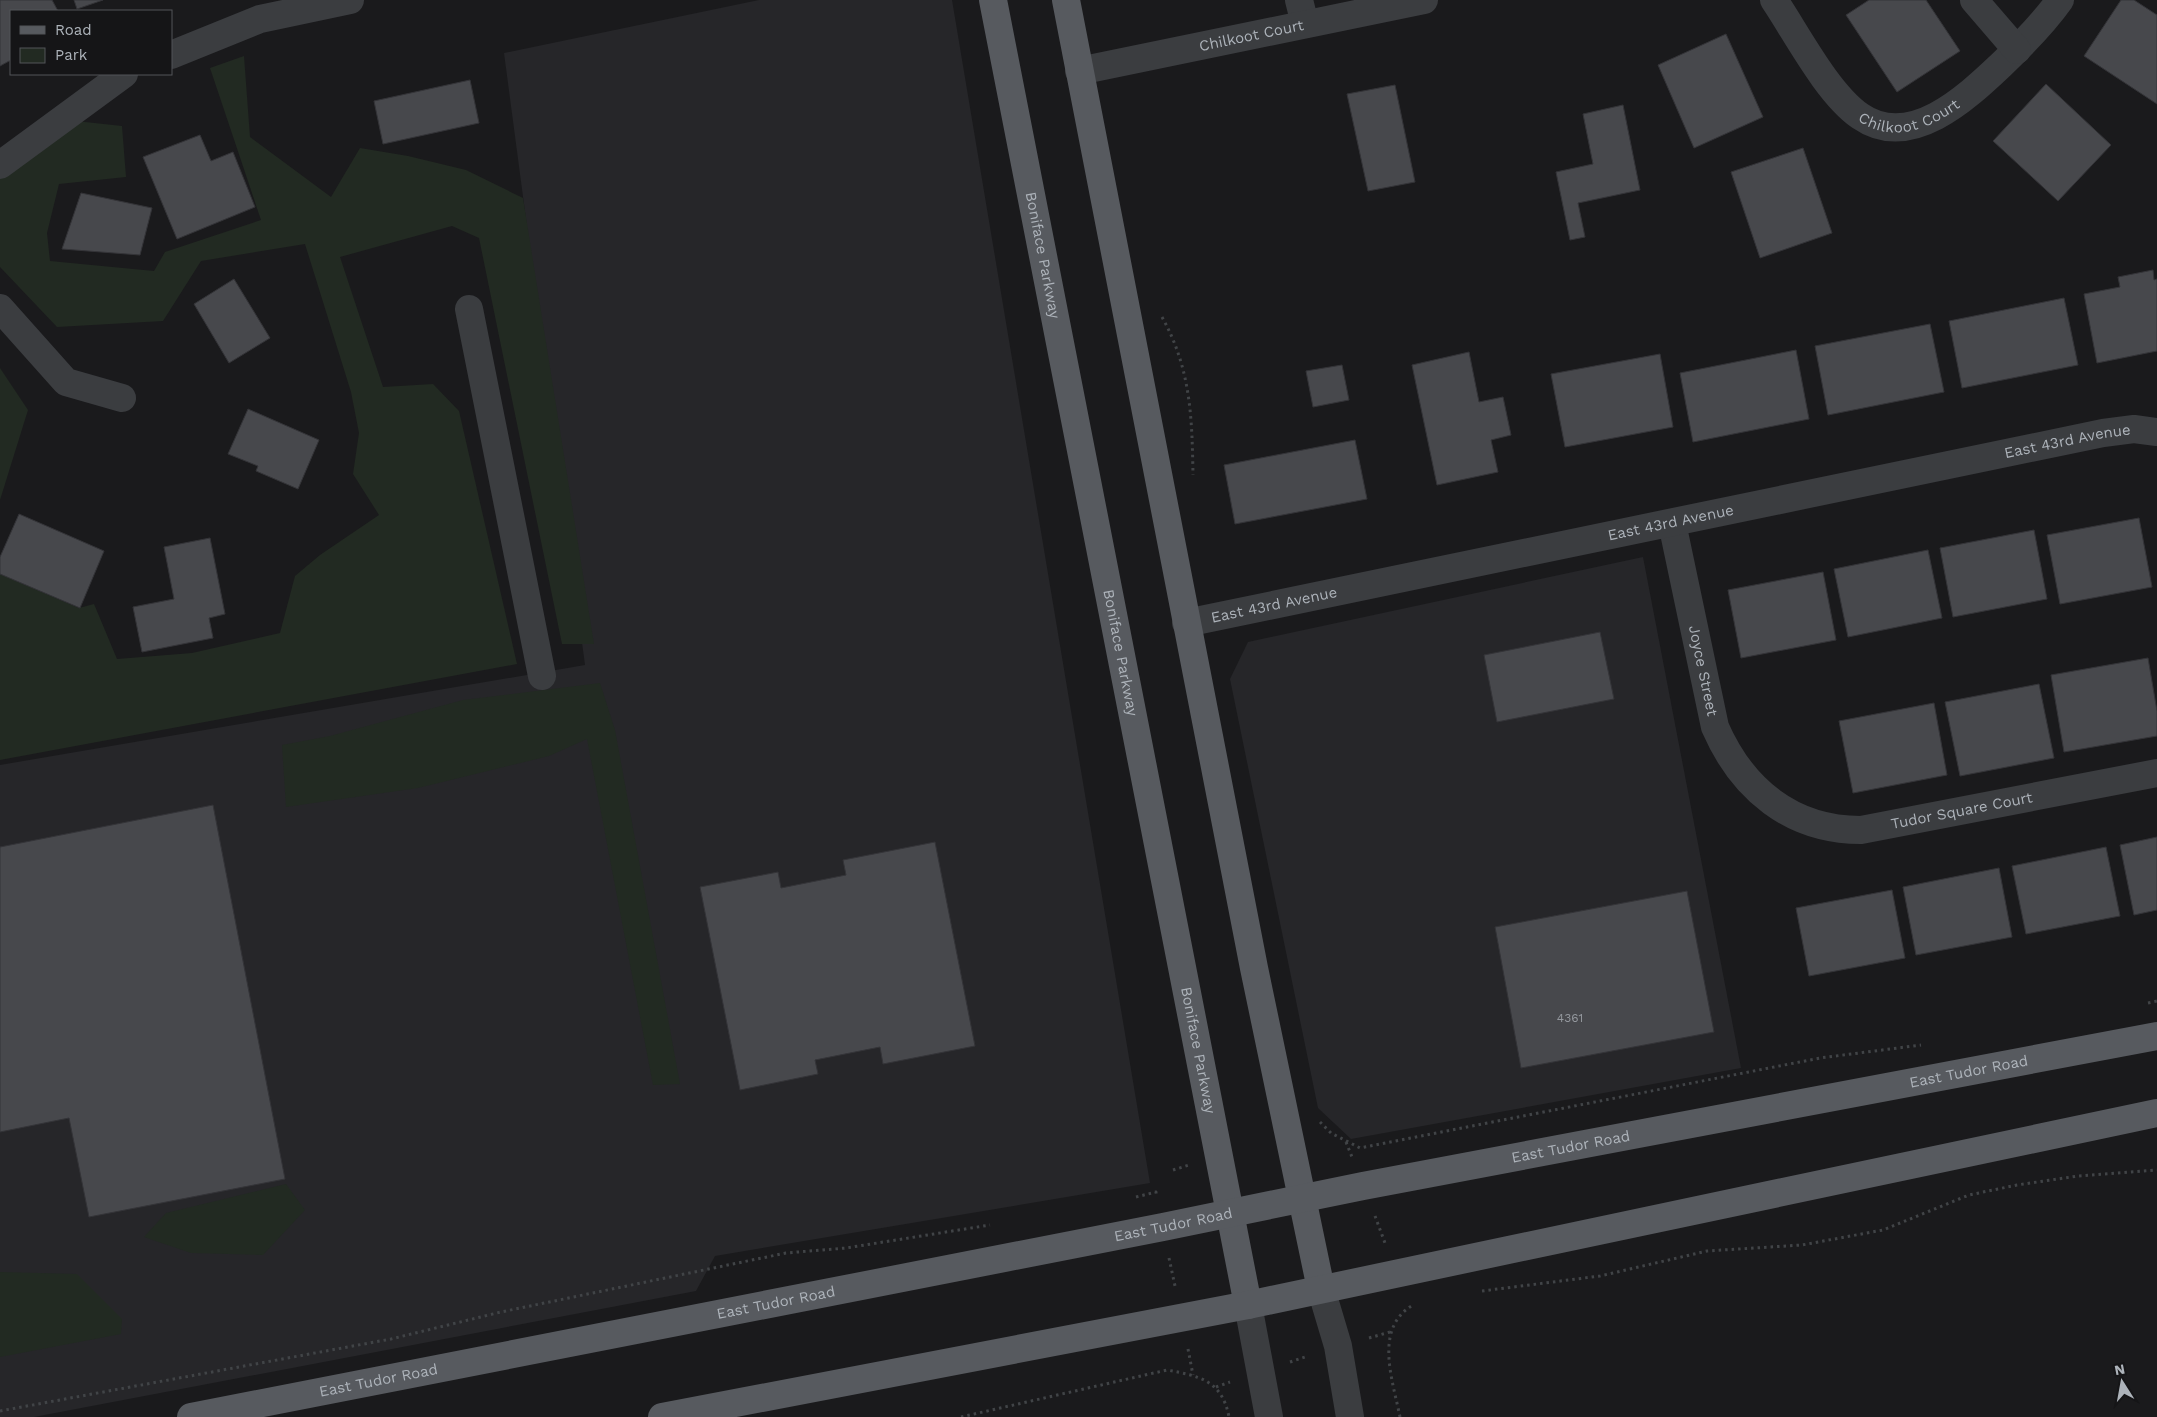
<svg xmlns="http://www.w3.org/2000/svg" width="2157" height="1417" font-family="'Work Sans',sans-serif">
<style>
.built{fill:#262629}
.green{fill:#222a22}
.building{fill:#47484c;stroke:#343438}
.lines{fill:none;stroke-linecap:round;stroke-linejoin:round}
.path{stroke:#414447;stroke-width:3;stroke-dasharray:2.5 4;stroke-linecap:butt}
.minor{stroke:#3b3d40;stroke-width:28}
.major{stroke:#575a5f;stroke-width:28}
.labels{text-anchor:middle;stroke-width:4;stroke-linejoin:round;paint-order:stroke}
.number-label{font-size:12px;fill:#94989e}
.street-label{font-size:15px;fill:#adb3ba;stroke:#151517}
</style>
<rect width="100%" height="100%" fill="#1a1a1c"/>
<g class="built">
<polygon points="759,0 952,0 1150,1183 715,1256 696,1291 34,1417 0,1417 0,765 585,665 504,53"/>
<polygon points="1643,557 1741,1068 1351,1139 1318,1108 1230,679 1248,642"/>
</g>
<g class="green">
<polygon points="244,56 250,137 331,197 360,148 408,156 466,170 523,198 594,644 562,644 479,238 452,226 340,257 383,387 433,384 459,411 517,664 0,760 0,574 79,608 94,604 117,659 192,653 280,633 295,576 320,555 379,515 353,474 359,433 351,392 305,244 201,261 163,321 57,327 0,267 0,175 76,121 122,126 126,177 59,184 47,233 50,261 154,271 165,252 261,220 210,68"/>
<polygon points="0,368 28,410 0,500"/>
<polygon points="600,683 615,730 680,1084 653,1085 587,739 549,756 418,788 286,807 282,745 330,736 463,700"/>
<polygon points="286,1184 305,1210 263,1255 191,1253 144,1237 166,1213"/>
<polygon points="0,1272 77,1274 122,1319 121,1334 0,1357"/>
</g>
<g class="building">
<polygon points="0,0 52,0 58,11 11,11 11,60 0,66"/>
<polygon points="74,0 103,0 77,9"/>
<polygon points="1869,0 1926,0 1960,51 1897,92 1846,15"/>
<polygon points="2121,0 2134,0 2157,15 2157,104 2084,56"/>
<polygon points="1726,34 1763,117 1694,148 1658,65"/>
<polygon points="470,80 479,123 383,144 374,101"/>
<polygon points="2046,84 2111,145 2058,201 1993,141"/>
<polygon points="1395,85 1415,182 1368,191 1347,94"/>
<polygon points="1623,105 1640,190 1578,203 1585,237 1570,240 1556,172 1593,164 1583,114"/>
<polygon points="200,135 211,161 233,152 255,207 177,239 143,157"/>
<polygon points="1803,148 1832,233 1760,258 1731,172"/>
<polygon points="81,193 152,208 140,255 62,249"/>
<polygon points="2153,270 2154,280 2157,279 2157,351 2097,363 2084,294 2120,287 2118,277"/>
<polygon points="234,279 270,338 229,363 194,304"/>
<polygon points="2064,298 2078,365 1962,388 1949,321"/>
<polygon points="1930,324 1944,392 1828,415 1815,346"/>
<polygon points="1796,350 1809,419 1693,442 1680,373"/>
<polygon points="1469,352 1479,402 1503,397 1511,435 1491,440 1498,472 1437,485 1412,365"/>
<polygon points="1660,354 1673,427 1565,447 1551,374"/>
<polygon points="1342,365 1349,400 1313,407 1306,371"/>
<polygon points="248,409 319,440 298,489 256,471 258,466 228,454"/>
<polygon points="1355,440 1367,499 1235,524 1224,465"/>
<polygon points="19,514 104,551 80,608 0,574 0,557"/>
<polygon points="2139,518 2152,587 2060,604 2047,535"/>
<polygon points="2034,530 2047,599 1953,617 1940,548"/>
<polygon points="210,538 225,614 209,618 213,638 142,652 133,607 174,599 164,547"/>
<polygon points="1928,550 1942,618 1848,637 1834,569"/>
<polygon points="1823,572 1836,640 1741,658 1728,590"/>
<polygon points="1600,632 1614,699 1497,722 1484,655"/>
<polygon points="2148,658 2157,711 2157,736 2064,752 2051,675"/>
<polygon points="2039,684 2054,758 1960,776 1945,702"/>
<polygon points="1934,703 1947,775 1853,793 1839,721"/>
<polygon points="213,805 285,1179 89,1217 69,1118 0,1132 0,847"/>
<polygon points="2157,837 2157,910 2134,915 2120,845"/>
<polygon points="935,842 975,1046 883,1064 880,1047 815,1060 818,1074 740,1090 700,887 778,872 781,888 846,875 843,860"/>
<polygon points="2106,847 2120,916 2026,934 2012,866"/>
<polygon points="1999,868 2012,937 1916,955 1903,887"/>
<polygon points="1892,890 1905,958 1809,976 1796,908"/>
<polygon points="1687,891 1714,1032 1521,1068 1495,927"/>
</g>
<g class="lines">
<g class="path">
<path d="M1162,317C1191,369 1192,418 1193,475"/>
<polyline points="2148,1003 2157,1001"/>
<polyline points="1320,1122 1331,1133 1360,1148 1820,1058 1921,1045"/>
<polyline points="1346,1142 1352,1157"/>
<polyline points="1173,1170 1189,1165"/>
<polyline points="1136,1197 1156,1192 1156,1196"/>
<polyline points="1375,1216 1385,1243"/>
<polyline points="1169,1258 1175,1286"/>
<polyline points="1482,1291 1600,1276 1707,1251 1802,1245 1883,1230 1969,1195 2017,1185 2078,1176 2157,1170"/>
<polyline points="1369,1338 1390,1332"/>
<polyline points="1188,1349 1193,1375"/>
<polyline points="1290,1362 1308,1356"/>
<polyline points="1216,1387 1230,1382"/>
<polyline points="0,1411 391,1339 501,1312 786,1253 846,1248 990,1225"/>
<path d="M961,1417L1167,1370C1199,1376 1222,1380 1229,1417"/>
<path d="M1400,1417C1393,1381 1373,1328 1413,1305"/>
</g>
<g class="minor">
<polyline points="1299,0 1305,24"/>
<path id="s1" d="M1774,0C1797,34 1827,93 1860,116C1910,151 1966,98 2001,65C2022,45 2043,24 2060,0"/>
<polyline points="1974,0 2017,50"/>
<polyline points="171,55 260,19 350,0"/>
<path id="s2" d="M1079,71L1424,0"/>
<polyline points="0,165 124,74"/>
<polyline points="0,308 66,382 122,398"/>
<polyline points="469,309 542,676"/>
<path id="s3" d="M1672,523L1715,727C1742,789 1791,830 1861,830L2157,773"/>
<path id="s4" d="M1186,623L2103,433L2134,429L2157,432"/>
<polyline points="1321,1289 1338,1346 1350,1417"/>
<polyline points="1248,1305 1269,1417"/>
</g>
<g class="major">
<path id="s5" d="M993,0L1248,1305"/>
<polyline points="1066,0 1254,968 1321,1289"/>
<path id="s6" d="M191,1417L1163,1227L1363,1186L2157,1036"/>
<polyline points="662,1417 1248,1305 2157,1113"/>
</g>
</g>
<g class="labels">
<g class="number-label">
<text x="1570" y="1022">4361</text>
</g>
<g class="street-label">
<text dy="5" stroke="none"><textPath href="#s2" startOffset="176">Chilkoot Court</textPath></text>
<text dy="5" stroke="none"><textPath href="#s1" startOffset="198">Chilkoot Court</textPath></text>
<text dy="5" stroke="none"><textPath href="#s5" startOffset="260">Boniface Parkway</textPath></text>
<text dy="5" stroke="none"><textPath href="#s4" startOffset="900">East 43rd Avenue</textPath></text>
<text dy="5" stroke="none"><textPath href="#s4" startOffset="495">East 43rd Avenue</textPath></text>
<text dy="5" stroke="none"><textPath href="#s4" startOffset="90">East 43rd Avenue</textPath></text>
<text dy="5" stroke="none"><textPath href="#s5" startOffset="665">Boniface Parkway</textPath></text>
<text dy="5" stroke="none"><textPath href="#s3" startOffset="151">Joyce Street</textPath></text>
<text dy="5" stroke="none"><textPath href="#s3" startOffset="501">Tudor Square Court</textPath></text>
<text dy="5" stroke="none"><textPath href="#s5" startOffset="1070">Boniface Parkway</textPath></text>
<text dy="5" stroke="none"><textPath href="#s6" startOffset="1811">East Tudor Road</textPath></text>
<text dy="5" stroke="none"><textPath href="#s6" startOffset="1406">East Tudor Road</textPath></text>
<text dy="5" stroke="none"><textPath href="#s6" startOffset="1001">East Tudor Road</textPath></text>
<text dy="5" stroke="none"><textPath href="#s6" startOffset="596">East Tudor Road</textPath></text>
<text dy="5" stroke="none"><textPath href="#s6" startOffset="191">East Tudor Road</textPath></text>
</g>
</g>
<rect x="10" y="10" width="162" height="65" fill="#151517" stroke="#525458"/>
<rect x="20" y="26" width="25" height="8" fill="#575a5f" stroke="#525458"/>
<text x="55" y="35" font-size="15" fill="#adb3ba">Road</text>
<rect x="20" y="48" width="25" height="15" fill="#222a22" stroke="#525458"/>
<text x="55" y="60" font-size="15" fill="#adb3ba">Park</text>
<g transform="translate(2122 1382) rotate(349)" stroke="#151517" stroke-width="4" paint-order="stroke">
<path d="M0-4L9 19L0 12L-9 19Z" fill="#adb3ba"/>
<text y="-8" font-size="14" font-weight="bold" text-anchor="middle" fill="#adb3ba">N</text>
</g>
</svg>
